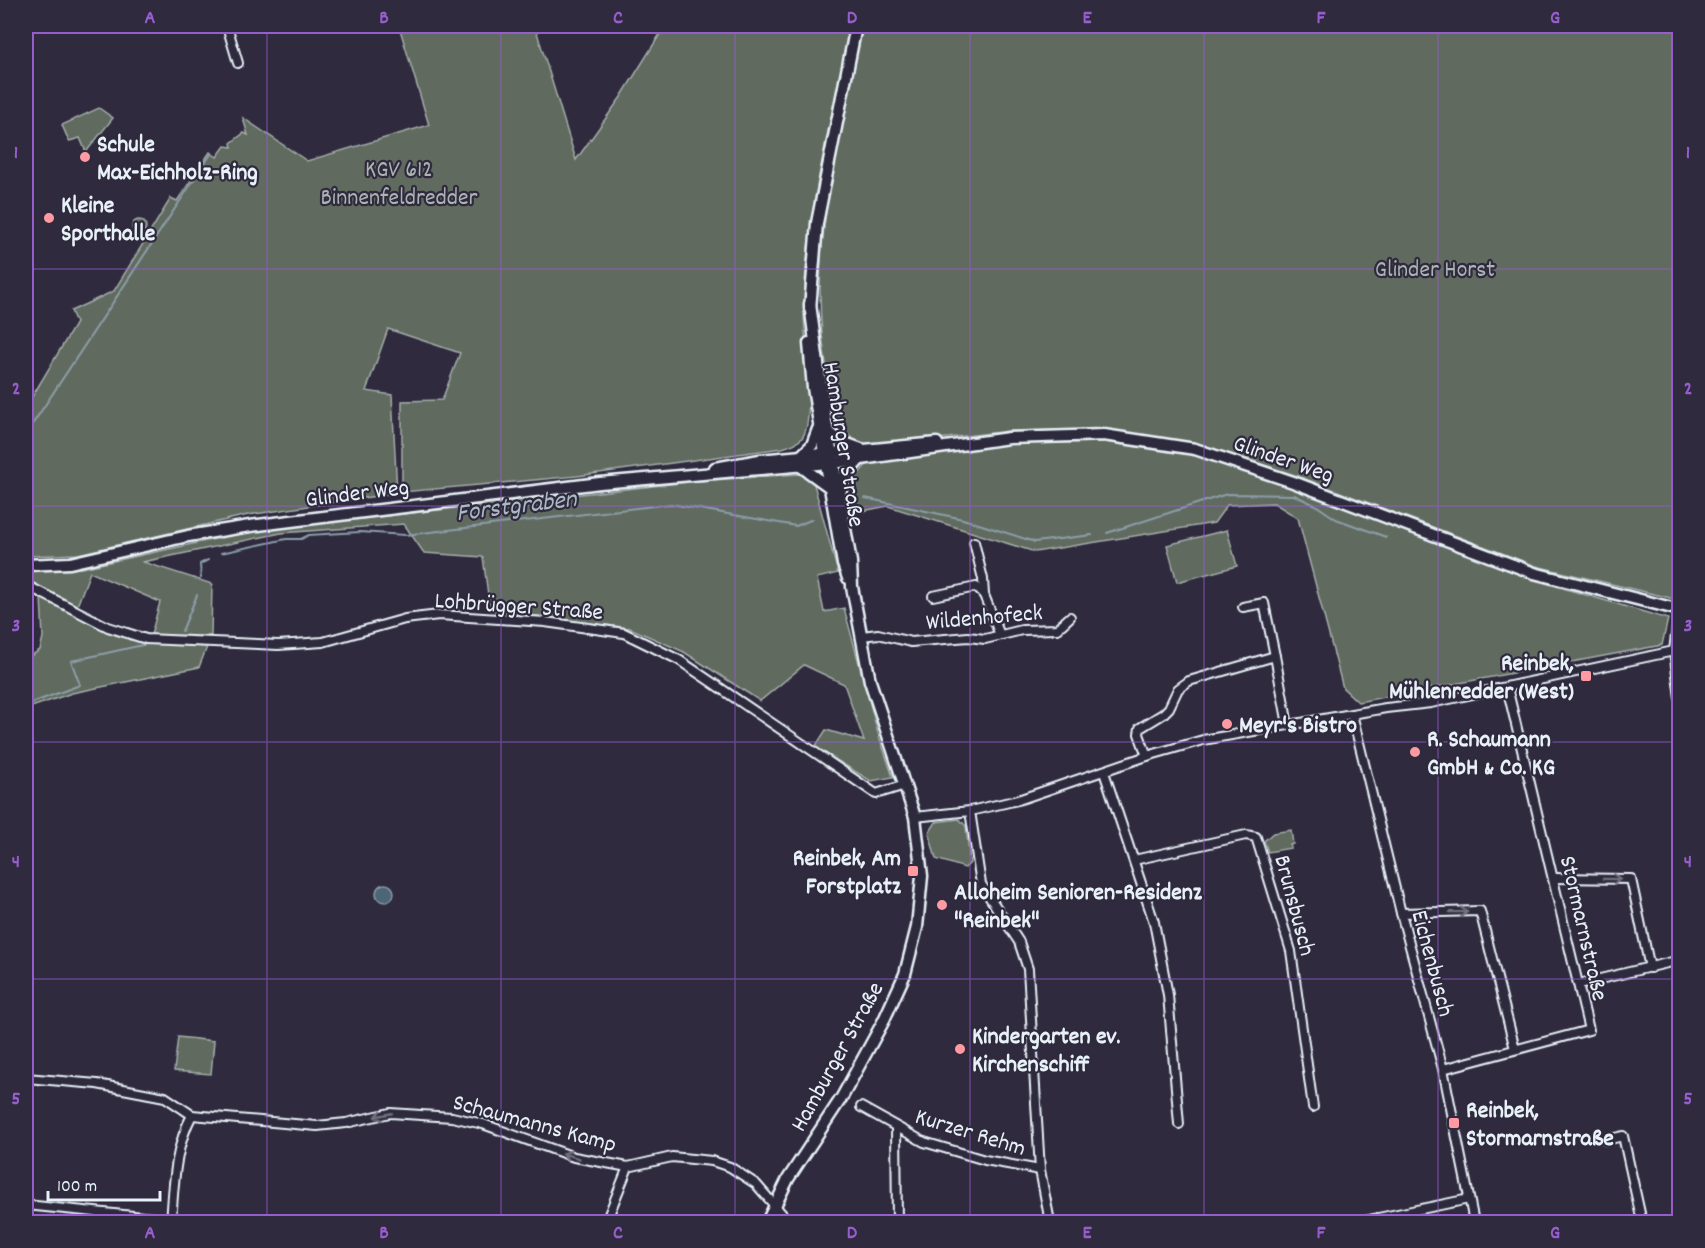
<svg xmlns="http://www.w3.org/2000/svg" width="1705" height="1248" font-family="Dekko,sans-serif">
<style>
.green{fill:#616a5e;stroke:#a4aeab;stroke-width:1.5}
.water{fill:#4d6675;stroke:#8b9ea9;stroke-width:1.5}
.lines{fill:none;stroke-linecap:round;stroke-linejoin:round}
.stream{stroke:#8b9ea9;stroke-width:2}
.minor-casing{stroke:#e8f1f8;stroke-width:12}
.major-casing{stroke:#e8f1f8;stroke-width:15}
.minor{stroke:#2f2a3d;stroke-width:8}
.major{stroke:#2f2a3d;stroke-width:10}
.oneway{stroke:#70707e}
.grid{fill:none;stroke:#965dcd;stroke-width:1.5;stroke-opacity:0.55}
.poi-dot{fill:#ff9aa2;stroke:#2f2a3d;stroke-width:2}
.labels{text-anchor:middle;stroke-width:4.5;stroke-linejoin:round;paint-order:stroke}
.poi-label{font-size:24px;font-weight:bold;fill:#e8f1f8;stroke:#2f2a3d;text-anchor:start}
.park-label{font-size:24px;fill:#abb4b3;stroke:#2f2a3d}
.street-label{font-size:24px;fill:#e8f1f8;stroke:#2f2a3d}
.water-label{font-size:26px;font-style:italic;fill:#aab9c4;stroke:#2f2a3d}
.neatline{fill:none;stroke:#965dcd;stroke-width:2}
.grid-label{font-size:20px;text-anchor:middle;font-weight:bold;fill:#965dcd}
</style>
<rect width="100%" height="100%" fill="#2f2a3d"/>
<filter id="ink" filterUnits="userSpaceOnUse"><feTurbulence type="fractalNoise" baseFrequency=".0167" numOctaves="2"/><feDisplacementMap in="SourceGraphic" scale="12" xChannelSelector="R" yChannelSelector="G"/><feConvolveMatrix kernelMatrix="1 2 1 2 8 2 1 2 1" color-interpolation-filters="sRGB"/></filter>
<g filter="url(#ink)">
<g class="green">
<path d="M399,26H535L576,160L621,97L665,26H851C831,120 805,216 804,312C804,339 816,420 802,438C797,444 789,446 782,448L577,476L402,492V401L442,400L460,353L388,329L366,391L392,395L397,493L248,515L78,554L26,556V407L76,323L71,311L114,291L171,198L177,201L210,152L217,157L225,146L232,147L231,143L244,133L248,135L243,118L307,161L429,125Z"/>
<path d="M863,26H1679V600L1536,566L1295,475L1197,443L1105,429L1009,431L867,447C860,443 849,438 845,431C835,416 833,396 829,379C803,261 839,141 863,26Z"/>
<polygon points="99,108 113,118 86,152 80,138 69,141 62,125"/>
<circle cx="139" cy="227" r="7"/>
<path d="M1104,442L1194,455L1291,488L1532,579L1668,619L1662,645L1358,702L1343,688L1298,518L1274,503L1227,505L1214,523L1035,552L888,506L857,512C852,486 849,480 871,461L1010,444Z"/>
<polygon points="798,474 812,477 838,573 817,578 824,612 844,608 878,733 893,777 871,781 815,747 826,730 864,741 844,684 804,665 760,701 684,652 630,628 490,610 483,557 424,553 404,524 281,533 143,562 212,584 211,636 151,635 160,602 90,572 77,606 26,580 26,571 82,568 252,531 698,481"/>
<polygon points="1227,530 1237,566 1177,582 1167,545"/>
<polygon points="41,597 130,640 207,647 199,667 72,693 26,709 26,659 40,650 43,637"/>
<polygon points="959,819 966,826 970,863 965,868 936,859 929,833 936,822"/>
<polygon points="1291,830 1293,844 1290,845 1291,848 1268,852 1264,841 1273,833"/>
<polygon points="178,1037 214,1041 211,1074 174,1071"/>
</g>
<circle class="water" cx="385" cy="893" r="9"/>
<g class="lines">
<g class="stream">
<polyline points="26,434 211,154"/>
<polyline points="865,498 963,519 1035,542 1092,535"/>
<polyline points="1107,533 1227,494 1294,495 1317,506 1336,519 1386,537"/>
<polyline points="221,553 286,539 301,539 309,535 360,532 405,535 671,504 796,526 813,519"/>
<polyline points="201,578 200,564 208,560"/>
<polyline points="182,631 197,595"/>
<polyline points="26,705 80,685 71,661 147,644 171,644"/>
</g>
<defs>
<g id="minor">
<polyline points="227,26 238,63"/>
<polyline points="974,542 983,579 984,595 1000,635"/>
<polyline points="26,585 108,627 146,639 278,645 323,642 405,619 439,615 545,622 624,633 679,660 876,794 905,785"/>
<polyline points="933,596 976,587 984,595"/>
<polyline points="1243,607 1264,603 1275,656"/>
<polyline points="1679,610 1674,651 1680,698"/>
<polyline points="862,636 878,634 911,642 968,637 985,639 1022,630 1057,629 1070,617"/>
<polyline points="1352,714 1401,913 1443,1069 1474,1222"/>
<polyline points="1147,756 1139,734 1140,728 1163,714 1169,708 1178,689 1189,681 1275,656 1288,725"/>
<polyline points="1104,772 1154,922 1168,995 1179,1124"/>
<polyline points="970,811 981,884 1019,942 1028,969 1040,1170 1050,1222"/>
<polyline points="915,817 970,811 1018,800 1147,756 1203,740 1386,708 1431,703 1674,651"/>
<polyline points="1134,860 1246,835 1256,837 1291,951 1313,1107"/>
<polyline points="1554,878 1631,879 1650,968"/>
<polyline points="1401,913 1480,911 1515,1049"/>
<polyline points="1579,984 1680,960"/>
<polyline points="1443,1069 1589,1030 1507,687"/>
<polyline points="26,1078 97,1084 165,1097 192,1115 317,1126 346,1123 390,1113 452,1117 483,1124 574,1157 628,1167 672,1157 712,1161 730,1167 756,1184 789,1222"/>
<polyline points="861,1107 924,1142 985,1160 1040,1170"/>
<polyline points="896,1127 897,1222"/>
<polyline points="1606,1140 1623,1136 1642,1222"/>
<polyline points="26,1205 192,1222"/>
<path d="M171,1222C174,1185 174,1149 192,1115"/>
<polyline points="606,1222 628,1167"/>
<polyline points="1359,1222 1469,1199"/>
</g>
<g id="major">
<polyline points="810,309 817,223 856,26"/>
<polyline points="809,343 813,388 843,564 848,578"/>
<polyline points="828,431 839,441 861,449"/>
<polyline points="801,456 812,445 818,429"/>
<polyline points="799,465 828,486"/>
<polyline points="715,468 760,460 937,443"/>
<polyline points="840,494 844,477 860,459"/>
<polyline points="26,565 70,563 188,536 250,526 600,483 840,462 1009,438 1104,435 1195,449 1293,482 1534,573 1680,610"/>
<polyline points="767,1222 788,1179 842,1097 883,1022 905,974 917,927 922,876 915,817 870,681 852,587 851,562 825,416 810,304"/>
</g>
</defs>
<use href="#minor" class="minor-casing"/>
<use href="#major" class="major-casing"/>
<use href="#minor" class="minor"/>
<use href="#major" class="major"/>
</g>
<defs><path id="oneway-shaft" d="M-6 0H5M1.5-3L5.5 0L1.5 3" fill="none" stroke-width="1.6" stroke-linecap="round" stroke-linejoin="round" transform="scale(1.5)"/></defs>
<g class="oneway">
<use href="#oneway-shaft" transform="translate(1612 879) rotate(1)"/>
<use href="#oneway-shaft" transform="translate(1459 912) rotate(-1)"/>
<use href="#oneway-shaft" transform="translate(383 1115) rotate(169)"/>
<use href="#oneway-shaft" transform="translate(571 1156) rotate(-163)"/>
</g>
</g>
<path class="grid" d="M267,26V1222M501,26V1222M735,26V1222M970,26V1222M1204,26V1222M1438,26V1222M26,269H1680M26,506H1680M26,742H1680M26,979H1680"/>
<g class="poi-dot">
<circle cx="85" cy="157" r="6"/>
<circle cx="49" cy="218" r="6"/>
<rect x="1580" y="670" width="12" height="12" rx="3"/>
<circle cx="1227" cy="724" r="6"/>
<circle cx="1415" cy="752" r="6"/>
<rect x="907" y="865" width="12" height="12" rx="3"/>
<circle cx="942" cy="905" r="6"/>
<circle cx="960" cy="1049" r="6"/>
<rect x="1448" y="1117" width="12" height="12" rx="3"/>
</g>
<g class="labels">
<g class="poi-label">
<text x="97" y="151">Schule<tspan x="97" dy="28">Max-Eichholz-Ring</tspan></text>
<text x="61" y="212">Kleine<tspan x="61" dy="28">Sporthalle</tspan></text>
<text x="1574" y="670" text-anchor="end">Reinbek,<tspan x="1574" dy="28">Mühlenredder (West)</tspan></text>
<text x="1239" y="732">Meyr's Bistro</text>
<text x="1427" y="746">R. Schaumann<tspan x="1427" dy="28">GmbH &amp; Co. KG</tspan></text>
<text x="901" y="865" text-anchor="end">Reinbek, Am<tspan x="901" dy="28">Forstplatz</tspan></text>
<text x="954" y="899">Alloheim Senioren-Residenz<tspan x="954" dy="28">"Reinbek"</tspan></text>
<text x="972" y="1043">Kindergarten ev.<tspan x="972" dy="28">Kirchenschiff</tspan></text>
<text x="1466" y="1117">Reinbek,<tspan x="1466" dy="28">Stormarnstraße</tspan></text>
</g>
<g class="park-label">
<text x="399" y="176">KGV 612<tspan x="399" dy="28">Binnenfeldredder</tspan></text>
<text x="1435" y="276">Glinder Horst</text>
</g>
<g class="street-label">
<text transform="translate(845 444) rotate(81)" y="8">Hamburger Straße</text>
<text transform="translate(1284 458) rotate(19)" y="8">Glinder Weg</text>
<text transform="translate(357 492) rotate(-7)" y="8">Glinder Weg</text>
<text transform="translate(519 605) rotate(4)" y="8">Lohbrügger Straße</text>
<text transform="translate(984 616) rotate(-5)" y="8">Wildenhofeck</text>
<text transform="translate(1296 905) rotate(75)" y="8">Brunsbusch</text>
<text transform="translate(1585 928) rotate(77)" y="8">Stormarnstraße</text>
<text transform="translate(1434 963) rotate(75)" y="8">Eichenbusch</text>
<text transform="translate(836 1056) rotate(-61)" y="8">Hamburger Straße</text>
<text transform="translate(535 1122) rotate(15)" y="8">Schaumanns Kamp</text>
<text transform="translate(971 1131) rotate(17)" y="8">Kurzer Rehm</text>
</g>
<g class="water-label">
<text transform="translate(516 504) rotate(-7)" y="9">Forstgraben</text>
</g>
</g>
<rect width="1705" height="1248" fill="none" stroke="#2f2a3d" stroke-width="66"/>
<path d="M48 1191v9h112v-9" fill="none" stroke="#e8f1f8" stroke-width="3"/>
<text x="57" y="1191" font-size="18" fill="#e8f1f8" stroke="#2f2a3d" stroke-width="4.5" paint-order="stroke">100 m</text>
<rect x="33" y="33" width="1639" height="1182" class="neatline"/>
<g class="grid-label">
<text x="150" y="23">A</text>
<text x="384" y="23">B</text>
<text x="618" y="23">C</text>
<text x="852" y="23">D</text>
<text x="1087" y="23">E</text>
<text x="1321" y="23">F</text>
<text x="1555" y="23">G</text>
<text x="16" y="158">1</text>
<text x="1688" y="158">1</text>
<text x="16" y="394">2</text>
<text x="1688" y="394">2</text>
<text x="16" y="631">3</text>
<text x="1688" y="631">3</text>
<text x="16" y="867">4</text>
<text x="1688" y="867">4</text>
<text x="16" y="1104">5</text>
<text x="1688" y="1104">5</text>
<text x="150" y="1238">A</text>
<text x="384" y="1238">B</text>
<text x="618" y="1238">C</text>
<text x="852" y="1238">D</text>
<text x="1087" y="1238">E</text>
<text x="1321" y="1238">F</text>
<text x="1555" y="1238">G</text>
</g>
</svg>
